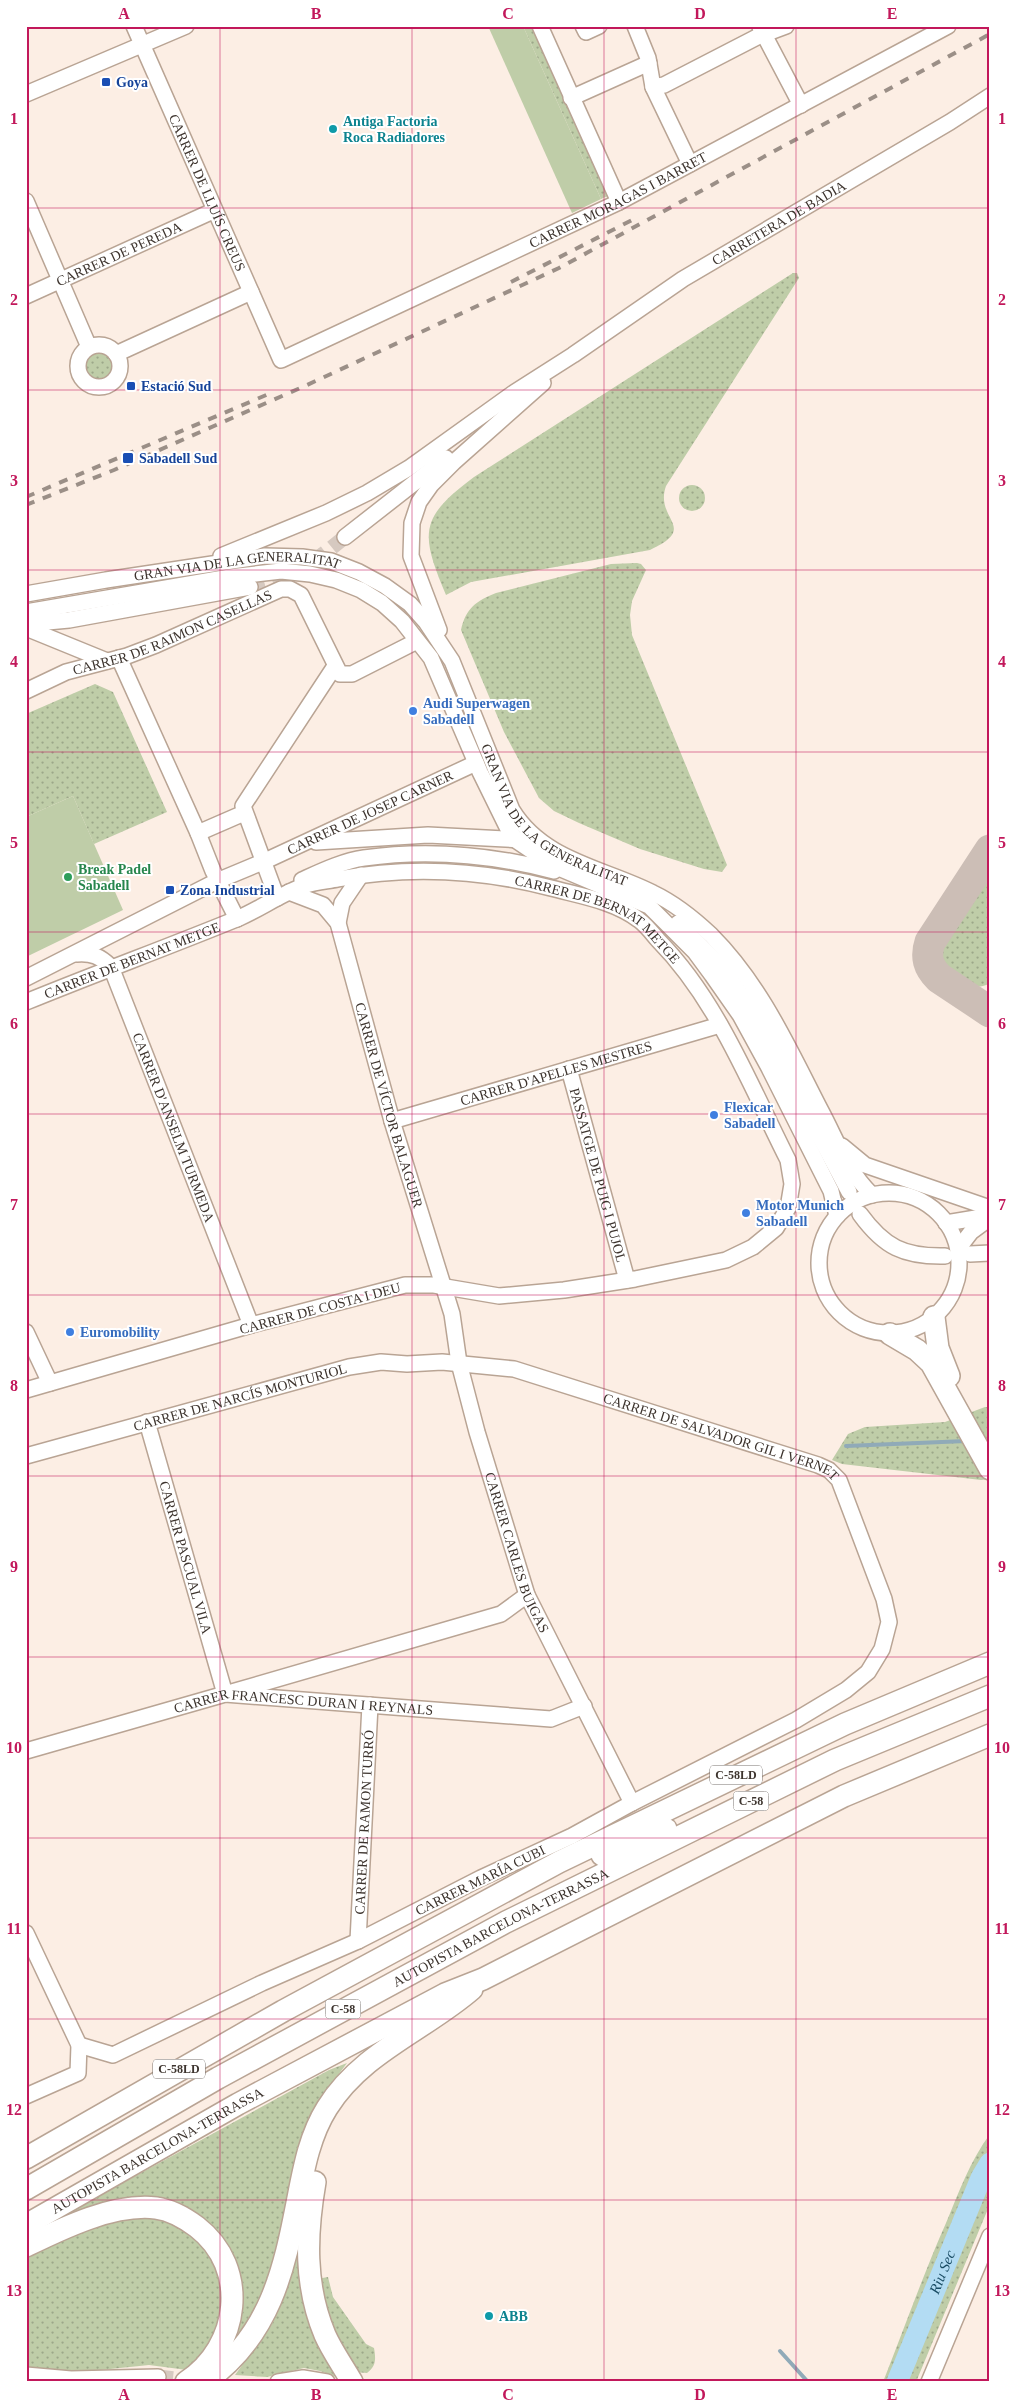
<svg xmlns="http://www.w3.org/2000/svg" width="1016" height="2408" font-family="'Times New Roman',serif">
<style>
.grass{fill:url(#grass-dots)}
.green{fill:#bfcda8}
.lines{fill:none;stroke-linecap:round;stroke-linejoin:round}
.stream{stroke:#90aab8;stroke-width:4}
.river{stroke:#b3dcf3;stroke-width:21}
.taxiway{stroke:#ccbeb6;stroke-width:31}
.minor-tunnel{stroke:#d6c9c0;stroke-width:15;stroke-dasharray:15 8;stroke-linecap:butt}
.minor-casing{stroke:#b9a494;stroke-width:18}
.highway-casing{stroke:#b9a494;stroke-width:24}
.minor{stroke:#fff;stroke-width:15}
.highway{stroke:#fff;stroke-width:21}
.rail{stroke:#9b8f87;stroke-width:4;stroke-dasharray:9 9;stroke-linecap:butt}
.grid{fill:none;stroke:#c2185b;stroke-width:1;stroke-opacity:0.55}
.transit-dot{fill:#1a4fb4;stroke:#fff;stroke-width:2}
.culture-dot{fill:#0f9aa8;stroke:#fff;stroke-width:2}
.shop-dot{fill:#3f7fe0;stroke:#fff;stroke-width:2}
.leisure-dot{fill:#2e9e5b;stroke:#fff;stroke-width:2}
.labels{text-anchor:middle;stroke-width:4;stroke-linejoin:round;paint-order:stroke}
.shield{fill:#fff;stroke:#77716d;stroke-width:1}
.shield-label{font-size:12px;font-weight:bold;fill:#3d342e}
.transit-label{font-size:14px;font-weight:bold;fill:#164399;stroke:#fff;text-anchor:start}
.culture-label{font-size:14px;font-weight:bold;fill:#0d838f;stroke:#fff;text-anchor:start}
.street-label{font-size:14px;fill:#3d342e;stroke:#fff}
.shop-label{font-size:14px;font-weight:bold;fill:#366cbe;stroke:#fff;text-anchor:start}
.leisure-label{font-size:14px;font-weight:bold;fill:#27864d;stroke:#fff;text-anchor:start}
.water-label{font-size:15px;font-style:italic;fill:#194c64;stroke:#fff}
.neatline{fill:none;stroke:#c2185b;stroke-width:2}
.grid-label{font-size:16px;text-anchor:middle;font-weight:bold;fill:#c2185b}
</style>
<defs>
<pattern id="grass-dots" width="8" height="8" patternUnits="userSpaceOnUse" patternTransform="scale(1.25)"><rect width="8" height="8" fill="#bfcda8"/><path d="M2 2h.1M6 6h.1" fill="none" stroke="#9ca789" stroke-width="1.8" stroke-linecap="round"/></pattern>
</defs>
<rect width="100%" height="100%" fill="#fceee4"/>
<g class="grass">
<polygon points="523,26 532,26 608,196 601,199"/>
<path d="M793,273H797L799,278L666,486C654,520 700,527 650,550L471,582L446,595C420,533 419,518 474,477Z"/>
<circle cx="99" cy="366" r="15"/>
<circle cx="692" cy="498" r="13"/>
<path d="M637,563L641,564L646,570L632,601L630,615L632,635L727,865L722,872L704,869L640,849L579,823L554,811L539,798L504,732L461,630C466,608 476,601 496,593L611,564Z"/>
<polygon points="95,684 113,692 167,812 94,844 73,796 26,817 26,714"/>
<path d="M990,868V983C980,989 971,987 961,981C951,975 941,964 942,951C944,929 977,887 990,868Z"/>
<polygon points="985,1407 990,1407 990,1479 981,1480 842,1464 832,1460 848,1434 865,1427 945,1422"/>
<polygon points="347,2063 327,2090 276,2266 246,2330 220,2361 240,2301 191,2214 64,2220 64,2215 329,2070"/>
<path d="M990,2134V2204L916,2382H883C904,2329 923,2275 946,2223C959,2192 970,2161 990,2134Z"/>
<polygon points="157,2216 181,2226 206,2248 223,2282 224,2306 210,2347 187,2370 149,2365 91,2371 63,2372 26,2368 26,2256 111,2219"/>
<polygon points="303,2242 347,2381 320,2371 304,2368 267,2377 235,2375 272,2324 283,2300 299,2243"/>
<path d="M328,2277L333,2297L366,2344L374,2348C376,2360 376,2366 367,2373L355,2372L339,2347L317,2279Z"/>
</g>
<g class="green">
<polygon points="488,26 523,26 601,199 572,213"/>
<polygon points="73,796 123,910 26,957 26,817"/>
</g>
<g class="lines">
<g class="stream">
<polyline points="846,1446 966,1441"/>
<polyline points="780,2351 808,2382"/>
</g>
<path class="river" id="s1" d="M897,2382L981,2178L990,2163"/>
<path class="taxiway" d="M990,850L930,942C925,957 928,967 939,978L990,1012"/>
<g class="minor-tunnel">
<path d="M250,587C295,577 309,566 345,537"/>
<polyline points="849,1192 860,1214"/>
<polyline points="158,2377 194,2381"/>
</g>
<defs>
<g id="minor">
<path id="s2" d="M134,26L281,360L619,202L948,26"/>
<polyline points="540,26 619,202"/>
<polyline points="583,26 586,32 599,26"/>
<polyline points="635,26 648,58 653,87 690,164"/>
<polyline points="760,27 801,105"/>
<polyline points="653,87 664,85 759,36 786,26"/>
<polyline points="26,94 186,26"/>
<polyline points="571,98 649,63"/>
<polyline points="26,201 89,347"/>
<path id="s3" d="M26,296L213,211"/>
<circle cx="99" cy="366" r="21"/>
<polyline points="116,354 251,292"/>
<polyline points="345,537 446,458"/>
<path id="s4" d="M221,556L326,513L367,493L409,468L515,392L573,355L683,279L950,122L990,96"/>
<path id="s5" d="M26,594L106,580L265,556L302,557L331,561L359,572L385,586L410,604L426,622L452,661L512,810C543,861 604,868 653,893C676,904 693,918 711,935C761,985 789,1049 821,1111C838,1143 846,1169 872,1195"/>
<polyline points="26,612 230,577 281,571 310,574 336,580 361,590 382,603 402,621 431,658 480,772 508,829 517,841 554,866 649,906 695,952 712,975 740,1015 769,1068 831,1191 837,1216"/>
<polyline points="26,624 69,620 250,587"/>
<polyline points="26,628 107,661"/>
<polyline points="439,630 411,556 412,523 419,502 431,485 454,462 543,383"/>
<polyline points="119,658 198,833 213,871 237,919"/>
<path id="s6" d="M26,691L66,672L127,656L156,645L281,589H290L301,595L340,674H352L417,641"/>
<polyline points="198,833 244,813"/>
<polyline points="316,842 428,835 522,840"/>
<path d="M302,880C322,871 343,861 364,858C427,849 493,855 554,871"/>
<path id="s7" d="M289,892L323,905L338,923L392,1121L452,1314L459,1363L477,1432L527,1595L632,1803"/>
<polyline points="277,898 243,806 335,666"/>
<polyline points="338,923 342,903 361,875"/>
<polyline points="678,923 720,965 753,1011 849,1192"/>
<path id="s8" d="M77,954C92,953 100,956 111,967L251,1325"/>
<path id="s9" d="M26,978L217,881L265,861L476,763"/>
<path id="s10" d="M26,1002C97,973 168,947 239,918C262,908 282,893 306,885C316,882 328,881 338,879C409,866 482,870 551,888C581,896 614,901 639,920C646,925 652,933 658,940C718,1001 750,1085 788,1160L792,1184L788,1208L776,1228L753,1247L726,1260L635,1279L564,1290L499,1296L434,1285H405L251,1325L26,1390"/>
<path id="s11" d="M569,1069L627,1280"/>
<path id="s12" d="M392,1121L720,1025"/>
<polyline points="842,1146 865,1165 990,1208"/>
<circle cx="889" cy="1263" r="70"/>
<path d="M860,1214C884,1247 904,1257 945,1256"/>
<polyline points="946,1223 988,1216"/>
<polyline points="958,1249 971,1232 990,1218"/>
<polyline points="970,1254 990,1253"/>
<polyline points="26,1332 50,1383"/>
<path id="s13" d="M147,1422L225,1694L501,1614L527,1595"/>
<path id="s14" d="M26,1456L349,1367L381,1362L407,1364L442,1362L514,1369L818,1465L829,1470L839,1480L884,1599L889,1622L882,1649L868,1672L846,1690L796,1720L632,1803L572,1836L481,1878L358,1941L262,1983L113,2055L79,2045"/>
<path id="s15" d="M26,1751L225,1694L551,1719L584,1706"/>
<polyline points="26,1933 79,2045 78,2073 26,2096"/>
<path id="s16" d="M358,1941L370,1705"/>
<polyline points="26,2375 71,2379 158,2377"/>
<polyline points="278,2382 303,2378 327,2382"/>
<polyline points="929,2382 990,2236"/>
</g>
<g id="highway">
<polyline points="934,1317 938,1348 949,1376"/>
<polyline points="890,1334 917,1350 931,1363 990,1469"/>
<polyline points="602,1855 666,1829"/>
<polyline points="26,2158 283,2011 559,1862 845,1724 990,1663"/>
<path d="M315,2182C306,2234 304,2285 325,2335C332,2351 343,2366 352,2382"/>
<path id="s17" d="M26,2189L218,2078L506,1922L835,1760L990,1696"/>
<path id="s18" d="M26,2225L238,2104L445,1994L483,1979L844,1796L990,1735"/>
<path d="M26,2246C63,2228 114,2203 156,2208C171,2210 185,2218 197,2227C250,2268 240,2347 186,2382"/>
<path d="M205,2382C270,2336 284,2271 298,2198C304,2167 310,2135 327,2108C362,2052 425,2030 472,1989"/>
</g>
</defs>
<use href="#minor" class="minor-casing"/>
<use href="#highway" class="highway-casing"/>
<use href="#minor" class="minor"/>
<use href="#highway" class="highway"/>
<g class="rail">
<polyline points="511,282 638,217"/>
<polyline points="26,497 271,393"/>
<polyline points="26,505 114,470 307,385 559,268 990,34"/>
</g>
</g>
<path class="grid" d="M220,26V2382M412,26V2382M604,26V2382M796,26V2382M26,208H990M26,390H990M26,570H990M26,752H990M26,932H990M26,1114H990M26,1295H990M26,1476H990M26,1657H990M26,1838H990M26,2019H990M26,2200H990"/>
<g class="transit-dot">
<rect x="101" y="77" width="10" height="10" rx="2.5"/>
<rect x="126" y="381" width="10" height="10" rx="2.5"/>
<rect x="122" y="452" width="12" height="12" rx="2.5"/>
<rect x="165" y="885" width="10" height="10" rx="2.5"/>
</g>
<g class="culture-dot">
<circle cx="333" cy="129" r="5"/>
<circle cx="489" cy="2316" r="5"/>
</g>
<g class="shop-dot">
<circle cx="413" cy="711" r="5"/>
<circle cx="714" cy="1115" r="5"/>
<circle cx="746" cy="1213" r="5"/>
<circle cx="70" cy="1332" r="5"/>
</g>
<circle class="leisure-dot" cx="68" cy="877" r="5"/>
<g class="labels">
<g class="shield">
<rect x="710" y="1765.5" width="52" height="19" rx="4"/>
<rect x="733.5" y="1791.5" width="35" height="19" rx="4"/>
<rect x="325.5" y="1999.5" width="35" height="19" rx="4"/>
<rect x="153" y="2059.5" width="52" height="19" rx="4"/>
</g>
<g class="shield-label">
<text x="736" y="1779">C-58LD</text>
<text x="751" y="1805">C-58</text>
<text x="343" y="2013">C-58</text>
<text x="179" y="2073">C-58LD</text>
</g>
<g class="transit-label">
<text x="116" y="87">Goya</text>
<text x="141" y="391">Estació Sud</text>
<text x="139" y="463">Sabadell Sud</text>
<text x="180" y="895">Zona Industrial</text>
</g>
<g class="culture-label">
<text x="343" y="126">Antiga Factoria<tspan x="343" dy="16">Roca Radiadores</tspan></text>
<text x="499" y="2321">ABB</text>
</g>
<g class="street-label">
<text dy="5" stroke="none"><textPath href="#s2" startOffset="182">CARRER DE LLUÍS CREUS</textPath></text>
<text dy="5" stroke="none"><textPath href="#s2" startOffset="738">CARRER MORAGAS I BARRET</textPath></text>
<text dy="5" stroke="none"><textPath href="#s4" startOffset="652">CARRETERA DE BADIA</textPath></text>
<text dy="5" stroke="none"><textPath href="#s3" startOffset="102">CARRER DE PEREDA</textPath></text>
<text dy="5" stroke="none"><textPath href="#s5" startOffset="214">GRAN VIA DE LA GENERALITAT</textPath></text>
<text dy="5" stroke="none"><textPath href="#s6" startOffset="158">CARRER DE RAIMON CASELLAS</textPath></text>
<text dy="5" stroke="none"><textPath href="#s5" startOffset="664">GRAN VIA DE LA GENERALITAT</textPath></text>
<text dy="5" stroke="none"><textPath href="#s9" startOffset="382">CARRER DE JOSEP CARNER</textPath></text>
<text dy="5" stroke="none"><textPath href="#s10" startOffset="608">CARRER DE BERNAT METGE</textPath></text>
<text dy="5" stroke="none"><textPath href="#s10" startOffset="114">CARRER DE BERNAT METGE</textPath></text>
<text dy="5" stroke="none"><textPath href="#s12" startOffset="171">CARRER D'APELLES MESTRES</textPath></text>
<text dy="5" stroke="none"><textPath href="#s7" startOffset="249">CARRER DE VÍCTOR BALAGUER</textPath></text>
<text dy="5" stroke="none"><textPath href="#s8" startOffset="210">CARRER D'ANSELM TURMEDA</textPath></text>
<text dy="5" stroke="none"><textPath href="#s11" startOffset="110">PASSATGE DE PUIG I PUJOL</textPath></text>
<text transform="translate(320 1308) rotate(-15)" y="5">CARRER DE COSTA I DEU</text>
<text dy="5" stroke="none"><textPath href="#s14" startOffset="222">CARRER DE NARCÍS MONTURIOL</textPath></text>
<text dy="5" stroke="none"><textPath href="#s14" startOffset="719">CARRER DE SALVADOR GIL I VERNET</textPath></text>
<text dy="5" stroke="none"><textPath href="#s7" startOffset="715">CARRER CARLES BUIGAS</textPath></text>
<text dy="5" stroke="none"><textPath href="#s13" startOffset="141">CARRER PASCUAL VILA</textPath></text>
<text dy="5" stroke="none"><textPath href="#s15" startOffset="285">CARRER FRANCESC DURAN I REYNALS</textPath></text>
<text dy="5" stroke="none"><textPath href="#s16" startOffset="119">CARRER DE RAMON TURRÓ</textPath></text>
<text transform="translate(480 1880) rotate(-26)" y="5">CARRER MARÍA CUBI</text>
<text dy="5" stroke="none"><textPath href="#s17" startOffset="542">AUTOPISTA BARCELONA-TERRASSA</textPath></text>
<text dy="5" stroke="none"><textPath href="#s18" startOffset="151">AUTOPISTA BARCELONA-TERRASSA</textPath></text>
</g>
<g class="shop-label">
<text x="423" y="708">Audi Superwagen<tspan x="423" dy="16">Sabadell</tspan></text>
<text x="724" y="1112">Flexicar<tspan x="724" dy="16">Sabadell</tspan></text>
<text x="756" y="1210">Motor Munich<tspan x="756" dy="16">Sabadell</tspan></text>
<text x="80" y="1337">Euromobility</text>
</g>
<g class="leisure-label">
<text x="78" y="874">Break Padel<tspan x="78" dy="16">Sabadell</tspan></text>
</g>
<g class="water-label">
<text dy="5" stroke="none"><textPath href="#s1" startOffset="119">Riu Sec</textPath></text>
</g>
</g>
<rect width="1016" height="2408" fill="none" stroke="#ffffff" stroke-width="55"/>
<rect x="28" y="28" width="960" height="2352" class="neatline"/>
<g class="grid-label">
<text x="124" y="19">A</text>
<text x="316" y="19">B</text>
<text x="508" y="19">C</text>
<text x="700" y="19">D</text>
<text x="892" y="19">E</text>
<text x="14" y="124">1</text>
<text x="1002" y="124">1</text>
<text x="14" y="305">2</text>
<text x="1002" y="305">2</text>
<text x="14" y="486">3</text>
<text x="1002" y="486">3</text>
<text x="14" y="667">4</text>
<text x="1002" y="667">4</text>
<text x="14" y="848">5</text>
<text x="1002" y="848">5</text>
<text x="14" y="1029">6</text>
<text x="1002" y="1029">6</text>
<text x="14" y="1210">7</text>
<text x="1002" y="1210">7</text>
<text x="14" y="1391">8</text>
<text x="1002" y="1391">8</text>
<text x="14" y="1572">9</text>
<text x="1002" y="1572">9</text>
<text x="14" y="1753">10</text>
<text x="1002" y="1753">10</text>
<text x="14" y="1934">11</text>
<text x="1002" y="1934">11</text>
<text x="14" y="2115">12</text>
<text x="1002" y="2115">12</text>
<text x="14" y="2296">13</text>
<text x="1002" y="2296">13</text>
<text x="124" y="2400">A</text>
<text x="316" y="2400">B</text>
<text x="508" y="2400">C</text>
<text x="700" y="2400">D</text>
<text x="892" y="2400">E</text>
</g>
</svg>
